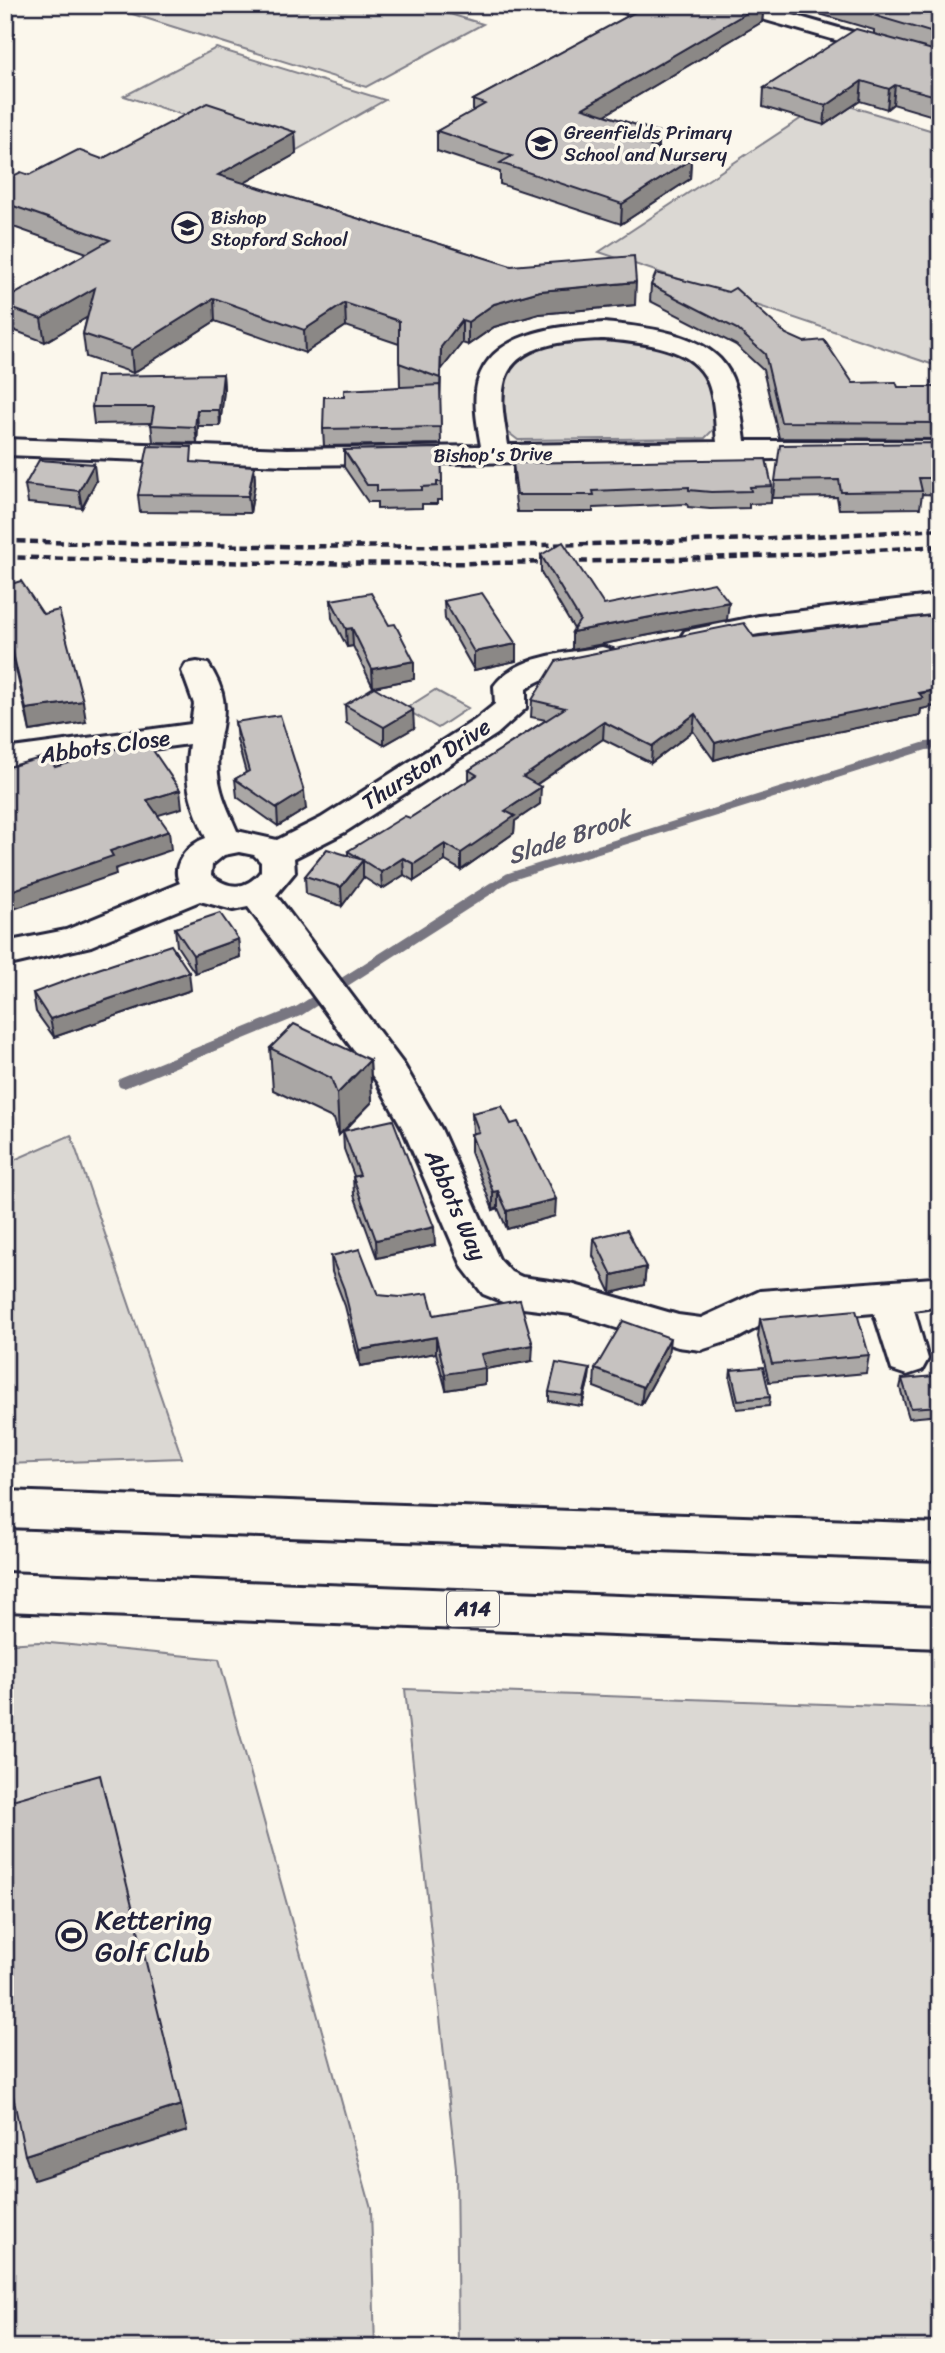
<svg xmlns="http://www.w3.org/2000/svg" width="945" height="2353" font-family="Sriracha,sans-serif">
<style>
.green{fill:#dbd8d3;stroke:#7e7d87;stroke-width:2}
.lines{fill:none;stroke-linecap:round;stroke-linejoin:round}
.stream-far1{stroke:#787681;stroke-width:8}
.stream{stroke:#787681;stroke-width:10}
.minor-casing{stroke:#22223b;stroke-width:6}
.highway-casing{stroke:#22223b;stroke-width:6}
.minor{fill:#fbf7ec;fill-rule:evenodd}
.highway{fill:#fbf7ec;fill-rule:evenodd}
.rail{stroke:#22223b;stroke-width:4.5;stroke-dasharray:8 4.5;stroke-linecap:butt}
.wall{fill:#aaa7a5;stroke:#22223b;stroke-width:2}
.shaded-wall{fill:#8b8886;stroke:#22223b;stroke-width:2}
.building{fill:#c6c2c0;stroke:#22223b;stroke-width:2}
.labels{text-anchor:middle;stroke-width:7;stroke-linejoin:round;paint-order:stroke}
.far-poi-label{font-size:19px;fill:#22223b;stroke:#fbf7ec;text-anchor:start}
.far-street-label{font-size:19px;fill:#22223b;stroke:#fbf7ec}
.shield{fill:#fbf7ec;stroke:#636270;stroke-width:2}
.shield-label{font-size:21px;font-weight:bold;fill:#22223b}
.street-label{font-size:23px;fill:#22223b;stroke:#fbf7ec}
.water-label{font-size:24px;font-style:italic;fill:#545364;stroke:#fbf7ec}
.near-poi-label{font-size:28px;fill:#22223b;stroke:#fbf7ec;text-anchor:start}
</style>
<rect width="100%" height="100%" fill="#fbf7ec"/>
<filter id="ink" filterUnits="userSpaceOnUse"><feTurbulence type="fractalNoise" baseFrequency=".0143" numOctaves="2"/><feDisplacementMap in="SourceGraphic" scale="14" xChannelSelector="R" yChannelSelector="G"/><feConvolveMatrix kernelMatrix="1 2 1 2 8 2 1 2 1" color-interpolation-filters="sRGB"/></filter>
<g filter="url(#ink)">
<g class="green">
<polygon points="144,5 420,5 483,24 366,87 129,13"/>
<polygon points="216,48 385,100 295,151 124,96"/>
<polygon points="829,100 940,133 940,367 599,252"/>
<path d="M600,337C632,340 681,341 702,369C714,385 713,409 715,428L705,438L518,440L505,430C504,418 501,405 501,392C502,344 566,340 600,337Z"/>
<polygon points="435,690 468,708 438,728 405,709"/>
<polygon points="71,1135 182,1458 5,1464 5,1164"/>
<polygon points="39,1642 219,1659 371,2208 375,2348 5,2348 5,1644"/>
<polygon points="405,1689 940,1708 940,2348 458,2348 456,2168"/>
</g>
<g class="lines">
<polyline class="stream-far1" points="490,889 509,877 926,746 940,745"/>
<polyline class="stream" points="123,1083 299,1011 493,887"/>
<defs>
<g id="minor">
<polygon points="724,5 758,5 940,57 940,70 727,9"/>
<path d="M604,323C645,327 715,333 732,378C740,398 742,420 745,441H940V457L287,465L5,455V439L287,449L481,446C478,428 474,409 476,391C483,332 558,326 604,323ZM604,339C636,342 687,345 705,376C715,394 715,422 717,442L508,445C505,424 499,401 505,380C516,342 572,340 604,339Z"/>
<polygon points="940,595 940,613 759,634 696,646 685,643 681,637 685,631 759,616"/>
<path d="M602,647L613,650L617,656L613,662C584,670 551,670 526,689V708L497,734L345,832L294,858L295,872L276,895L404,1065L441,1129L499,1259L511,1272L522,1277L571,1284L678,1315L701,1318L760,1291L933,1278L940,1280V1306L914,1310L928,1359L922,1370L907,1375L892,1370L874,1313L767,1322L738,1338L701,1350L678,1347L571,1314L515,1307L483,1294L463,1268L403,1129L377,1082L248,907L233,910L200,901L91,946L5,966V942L66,930L180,883C169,865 190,843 206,838C191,802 183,784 189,744L5,769V749L191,724L194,704L182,671L186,664L197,662L208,664C240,711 213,730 218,774C220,795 229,812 237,831L277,840L321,818L475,720L495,704L494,686C516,655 568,653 602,647ZM239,852L254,855L261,862V871C246,891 228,889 211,875L212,865L224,855Z"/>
</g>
<g id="highway">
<polygon points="5,1491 940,1524 940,1560 5,1527"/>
<polygon points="5,1573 940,1608 940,1648 5,1611"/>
</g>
</defs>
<use href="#minor" class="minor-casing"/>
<use href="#highway" class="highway-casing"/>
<use href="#minor" class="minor"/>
<use href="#highway" class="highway"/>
<g class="rail">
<path d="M5,541C317,550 628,549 940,529"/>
<path d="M5,557C317,567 628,567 940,546"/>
</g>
</g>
<g class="wall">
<polygon points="597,5 764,5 762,22 605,115 658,132 658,149 691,159 690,179 621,224 500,184 500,172 437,151 437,131 473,111 473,100 629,16"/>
<polygon points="768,5 940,5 940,118 893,104 887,109 860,101 824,125 763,107 764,88 874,34 874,30 789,5 783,9"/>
<polygon points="295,132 296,154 244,183 635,305 539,314 494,327 468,345 462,343 441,370 440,401 441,444 324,446 323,429 344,397 400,387 399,344 346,326 305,353 215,321 133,373 86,357 83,334 87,317 45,342 5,327 5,300 87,253 5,224 5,180 102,159"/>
<polygon points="651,285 786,334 853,383 898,387 940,387 940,439 779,438 763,370 736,345 650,301"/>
<polygon points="223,374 224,390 220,426 198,426 197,443 153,442 151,423 94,424 92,407"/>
<polygon points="940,443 940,495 922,494 920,508 839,509 837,497 773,498 775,481"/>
<polygon points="441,448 442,500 437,500 437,504 422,504 422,508 377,509 377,502 368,502 344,467 344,450"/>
<polygon points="513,463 772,486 771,503 749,504 749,508 710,509 688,507 687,504 593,508 593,512 517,512 513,480"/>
<polygon points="254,466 255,483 250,513 140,512 138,495"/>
<polygon points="96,481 82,508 28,503 25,485"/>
<polygon points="541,555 604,605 727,620 572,650 572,632 574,629 541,573"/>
<polygon points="5,586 86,722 30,731 14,661 5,648"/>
<polygon points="331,600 389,625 414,661 414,679 373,687 353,646 347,647 332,618"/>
<polygon points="444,601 516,644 516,661 474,670 445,619"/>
<polygon points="940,620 940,705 921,709 920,715 753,749 714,760 693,731 651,763 603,739 536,785 540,804 515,821 514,833 461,870 445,861 414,881 404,875 382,889 363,877 342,906 306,894 305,876 348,856 348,851 410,818 469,780 469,770 546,720 531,717 532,700 754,637"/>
<polygon points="345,705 414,728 384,745 346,723"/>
<polygon points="235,722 306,809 278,826 237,797 235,779 246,773 237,740"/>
<polygon points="175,928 238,939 240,957 195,973 177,946"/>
<polygon points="191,990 54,1037 36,1012 33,993"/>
<polygon points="270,1048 370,1060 372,1102 345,1130 435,1245 377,1258 354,1195 353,1177 354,1176 344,1149 343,1131 339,1135 334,1119 273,1090"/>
<polygon points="472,1113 555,1216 507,1229 498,1208 493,1210 471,1152 471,1134 473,1134"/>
<polygon points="594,1238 646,1267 644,1285 611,1293 593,1256"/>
<polygon points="331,1256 378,1295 532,1361 485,1369 485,1384 446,1390 436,1353 360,1366 345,1306 332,1272"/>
<polygon points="940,1310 940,1336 937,1325"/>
<polygon points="760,1319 869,1355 866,1373 769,1382 758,1337"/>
<polygon points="668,1356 641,1405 594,1387 595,1369"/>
<polygon points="590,1369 589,1378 582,1406 549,1401 549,1392"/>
<polygon points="731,1370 770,1397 769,1406 737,1409 730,1379"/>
<polygon points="902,1379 940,1394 940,1415 909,1418 900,1388"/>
</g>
<g class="shaded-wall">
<polygon points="760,5 764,5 762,22 583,128 583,108"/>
<polygon points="862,81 860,101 824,125 826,106"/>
<polygon points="895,85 893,104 887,109 889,89"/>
<polygon points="295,132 296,154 219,197 218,175"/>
<polygon points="658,132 657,152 640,143"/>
<polygon points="691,159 690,179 621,224 622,204"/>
<polygon points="636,282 635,305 539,314 494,327 468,345 468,322 494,304 540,291"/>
<polygon points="95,288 98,311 45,342 41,319"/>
<polygon points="214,298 215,321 133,373 131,350"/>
<polygon points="345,303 346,326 305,353 304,330"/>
<polygon points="462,320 462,343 441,370 440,401 441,347"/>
<polygon points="223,374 224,390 220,426 219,410"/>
<polygon points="197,410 198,426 197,443 195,427"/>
<polygon points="94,464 96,481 82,508 79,491"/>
<polygon points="254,466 255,483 250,513 248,496"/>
<polygon points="729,602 727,620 572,650 572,632"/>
<polygon points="352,628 353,646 347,647 346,629"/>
<polygon points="516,644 516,661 474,670 474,652"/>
<polygon points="414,661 414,679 373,687 372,669"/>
<polygon points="940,689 940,705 921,709 920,715 753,749 714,760 715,743 755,732"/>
<polygon points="83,701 86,722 30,731 26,709"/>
<polygon points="413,710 414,728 384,745 384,727"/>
<polygon points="695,714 693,731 651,763 652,746"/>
<polygon points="604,722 603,739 522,794 523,777"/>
<polygon points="541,787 540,804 515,821 514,833 461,870 461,853 505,811"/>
<polygon points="180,790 182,808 149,818 147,800"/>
<polygon points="304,791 306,809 278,826 277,808"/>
<polygon points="169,831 171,850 115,869 116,874 8,911 5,893 110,851"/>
<polygon points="445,844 445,861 414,881 414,864"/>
<polygon points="403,858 404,875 382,889 381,872"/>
<polygon points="363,860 363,878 342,906 341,887"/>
<polygon points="238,939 240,957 195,973 193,955"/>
<polygon points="189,972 191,990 54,1037 50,1019"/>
<polygon points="370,1060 372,1102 339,1135 337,1094"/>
<polygon points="498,1191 498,1208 493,1210 493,1192"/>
<polygon points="556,1199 555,1216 507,1229 507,1211"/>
<polygon points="434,1227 435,1245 377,1258 376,1240"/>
<polygon points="646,1267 644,1285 611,1293 612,1275"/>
<polygon points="436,1337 436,1353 360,1366 359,1350"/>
<polygon points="670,1338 668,1356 641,1405 643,1387"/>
<polygon points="533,1345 532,1361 485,1369 485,1384 446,1390 445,1374 481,1354"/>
<polygon points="590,1369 589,1378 582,1406 583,1397"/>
<polygon points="181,2105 187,2131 34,2180 25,2155"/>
</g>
<g class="building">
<polygon points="648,5 760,5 583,108 658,132 640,143 691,159 622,204 500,163 512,156 437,131 485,104 473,100"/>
<polygon points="858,5 940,5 940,35 876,16 882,12"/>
<polygon points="856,29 940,52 940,97 895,85 889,89 862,81 826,106 764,88"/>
<polygon points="207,103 295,132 218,175 511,266 634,256 636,282 540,291 494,304 468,322 462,320 441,347 440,378 399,363 399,321 345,303 304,330 214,298 131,350 83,334 95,288 41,319 5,306 5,300 110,240 5,203 5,180 21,172 29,175 78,150 102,159"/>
<polygon points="656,273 728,292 735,288 786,334 804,342 824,340 853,383 896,382 898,387 940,387 940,423 781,422 765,354 737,329 651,285"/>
<polygon points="223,374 219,410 197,410 195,427 151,425 154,407 92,407 97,376"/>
<polygon points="440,385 441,427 323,429 324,397 344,397 344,390"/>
<polygon points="940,443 940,478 919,478 922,491 841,492 839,480 775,481 780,445"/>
<polygon points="148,446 192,447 191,462 254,466 248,496 138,495"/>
<polygon points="441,448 442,482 437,482 437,486 422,487 422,490 377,491 377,485 367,485 344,450"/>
<polygon points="766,459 772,486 750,487 751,491 711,492 689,490 689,487 593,491 594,495 517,495 513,463"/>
<polygon points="39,460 94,464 79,491 25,485"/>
<polygon points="563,542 604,605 714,583 729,602 572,632 580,620 541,555"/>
<polygon points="21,581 43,614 59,610 83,701 26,709 10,640 5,632 5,586"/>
<polygon points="371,593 389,625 395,624 414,661 372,669 352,628 346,629 331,600"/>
<polygon points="482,593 516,644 474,652 444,601"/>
<polygon points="936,615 940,620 940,689 919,693 923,698 755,732 715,743 695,714 652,746 604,722 523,777 541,787 505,811 515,816 461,853 445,844 414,864 403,858 381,872 348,851 405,816 410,818 477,775 469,770 565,708 532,700 556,661 744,623 754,637"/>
<polygon points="374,687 413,710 384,727 345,705"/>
<polygon points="280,715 304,791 277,808 235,779 249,771 235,722"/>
<polygon points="146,740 180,790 147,800 169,831 110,851 113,856 5,893 5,768 48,756 55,767"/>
<polygon points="327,849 363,860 341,887 305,876"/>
<polygon points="220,913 238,939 193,955 175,928"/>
<polygon points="171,945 189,972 50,1019 33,993 98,969"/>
<polygon points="294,1024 370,1060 337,1094 331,1078 270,1048"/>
<polygon points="502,1106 511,1124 518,1122 556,1199 507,1211 498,1191 493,1192 471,1134 479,1132 472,1113"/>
<polygon points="393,1120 434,1227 376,1240 353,1177 360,1175 343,1131"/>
<polygon points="627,1230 646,1267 612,1275 594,1238"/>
<polygon points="360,1249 378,1295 400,1297 428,1293 434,1315 520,1300 533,1345 481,1354 485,1368 445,1374 436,1337 359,1350 344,1289 331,1256"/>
<polygon points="856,1310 869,1355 772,1364 760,1319"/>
<polygon points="623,1321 670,1338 643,1387 595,1369"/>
<polygon points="556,1363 590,1369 583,1397 549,1392"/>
<polygon points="763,1367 770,1397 738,1400 731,1370"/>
<polygon points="934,1376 940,1394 940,1406 911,1408 902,1379"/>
<polygon points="100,1775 181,2105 25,2155 5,2056 5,1802"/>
</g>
</g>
<defs>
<symbol id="school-ring" viewBox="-11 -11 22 22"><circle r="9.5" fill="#fbf7ec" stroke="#22223b" stroke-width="1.5"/><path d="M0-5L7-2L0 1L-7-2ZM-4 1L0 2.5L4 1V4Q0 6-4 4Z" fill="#22223b"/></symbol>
<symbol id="stadium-ring" viewBox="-11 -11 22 22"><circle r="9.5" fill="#fbf7ec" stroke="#22223b" stroke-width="1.5"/><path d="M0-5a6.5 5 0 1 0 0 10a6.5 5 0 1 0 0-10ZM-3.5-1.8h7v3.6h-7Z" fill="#22223b"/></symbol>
</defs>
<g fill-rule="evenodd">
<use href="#school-ring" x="524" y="126" width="35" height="35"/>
<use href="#school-ring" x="170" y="210" width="35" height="35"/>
<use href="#stadium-ring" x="54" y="1918" width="35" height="35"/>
</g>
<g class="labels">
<g class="far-poi-label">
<text x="564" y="139">Greenfields Primary<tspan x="564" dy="22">School and Nursery</tspan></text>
<text x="211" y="224">Bishop<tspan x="211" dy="22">Stopford School</tspan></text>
</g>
<g class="far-street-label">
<text transform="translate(493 454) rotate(-1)" y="7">Bishop's Drive</text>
</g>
<rect class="shield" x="447" y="1591.5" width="52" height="35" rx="5"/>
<g class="shield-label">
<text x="473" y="1616">A14</text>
</g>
<g class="street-label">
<text transform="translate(105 746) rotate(-8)" y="8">Abbots Close</text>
<text transform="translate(426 764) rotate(-33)" y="8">Thurston Drive</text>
<text transform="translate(456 1205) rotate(66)" y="8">Abbots Way</text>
</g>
<g class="water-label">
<text transform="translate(569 837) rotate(-18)" y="8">Slade Brook</text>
</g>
<g class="near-poi-label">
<text x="95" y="1929">Kettering<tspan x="95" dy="32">Golf Club</tspan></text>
</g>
</g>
<rect width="945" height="2353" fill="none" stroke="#fbf7ec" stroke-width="28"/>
<rect x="14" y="14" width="917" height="2325" fill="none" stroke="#22223b" stroke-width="2.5" filter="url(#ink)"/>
</svg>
